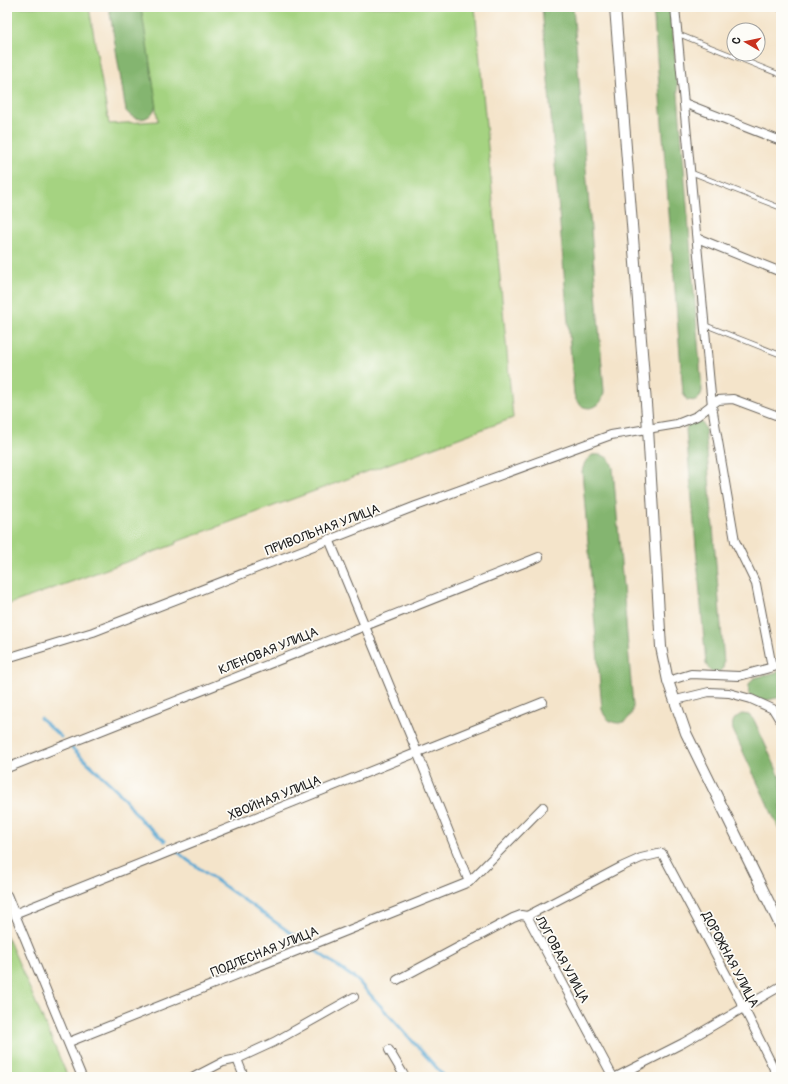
<svg xmlns="http://www.w3.org/2000/svg" width="788" height="1084" font-family="Pangolin,sans-serif">
<style>
.green{fill:#a5d381;stroke:#60784e}
.forest{fill:#84b56f;stroke:#506846}
.lines{fill:none;stroke-linecap:round;stroke-linejoin:round}
.stream{stroke:#59a7d2;stroke-width:3}
.service-casing{stroke:#686259;stroke-width:5.5}
.minor-casing{stroke:#686259;stroke-width:10}
.tertiary-casing{stroke:#686259;stroke-width:12}
.service{stroke:#fff;stroke-width:4}
.minor{stroke:#fff;stroke-width:8}
.tertiary{stroke:#fff;stroke-width:10}
.labels{text-anchor:middle;stroke-width:3.5;stroke-linejoin:round;paint-order:stroke}
.street-label{font-size:13px;fill:#1c1c1c;stroke:#fdfcf7}
</style>
<rect width="100%" height="100%" fill="#fdfcf7"/>
<filter id="ink" filterUnits="userSpaceOnUse"><feTurbulence type="fractalNoise" baseFrequency=".025" numOctaves="2"/><feDisplacementMap in="SourceGraphic" scale="8" xChannelSelector="R" yChannelSelector="G"/><feConvolveMatrix kernelMatrix="1 2 1 2 8 2 1 2 1" color-interpolation-filters="sRGB"/></filter>
<filter id="wash" filterUnits="userSpaceOnUse"><feTurbulence type="fractalNoise" baseFrequency=".012" numOctaves="4" result="noise"/><feDisplacementMap in="SourceGraphic" scale="16" xChannelSelector="R" yChannelSelector="G"/><feGaussianBlur stdDeviation="0.9" result="paint"/><feColorMatrix in="noise" values="0 0 0 0 0 0 0 0 0 0 0 0 0 0 0 0 0 1.4 0 .05"/><feComposite in="paint" operator="in"/></filter>
<g filter="url(#wash)">
<rect width="100%" height="100%" fill="#f4e4ca"/>
<g class="green">
<polygon points="7,7 89,7 109,124 158,121 140,7 475,7 513,418 176,542 176,544 7,605"/>
<polygon points="7,936 68,1077 7,1077"/>
</g>
<g class="forest">
<path d="M109,7H141L156,101C156,119 137,125 126,111Z"/>
<path d="M542,7H573L604,391C603,412 578,414 574,394Z"/>
<polygon points="653,7 671,7 702,391 700,397 696,401 687,400 683,393"/>
<path d="M697,420L702,423L705,428L724,663L723,668L719,672L710,671L706,664L686,430C687,422 691,422 697,420Z"/>
<path d="M592,455C603,454 610,456 613,468L633,706C632,727 607,729 602,709L582,471L585,462Z"/>
<path d="M781,671V697L763,701L749,695C748,687 748,683 754,678Z"/>
<path d="M742,714L749,715L754,720L781,779V833L733,730C731,721 735,717 742,714Z"/>
</g>
<g class="lines">
<g class="stream">
<polyline points="40,718 61,737"/>
<polyline points="72,748 117,790 141,820 165,841"/>
<polyline points="177,851 186,859 302,941"/>
<polyline points="316,951 357,980 445,1077"/>
</g>
</g>
</g>
<g filter="url(#ink)">
<g class="lines">
<defs>
<g id="service">
<polyline points="678,34 781,75"/>
<polyline points="690,172 781,208"/>
<polyline points="705,325 781,355"/>
</g>
<g id="minor">
<polyline points="675,7 712,406 735,541 756,584 772,667"/>
<polyline points="780,7 781,7"/>
<polyline points="684,103 781,141"/>
<polyline points="697,238 781,272"/>
<polyline points="329,539 417,752 469,882"/>
<polyline points="7,658 93,632 416,506 611,435 677,424 697,416 718,400 733,399 781,417"/>
<polyline points="668,681 691,674 739,676 781,665"/>
<polyline points="676,700 709,692 729,693 751,699 773,709 781,722"/>
<polyline points="7,768 539,557"/>
<polyline points="7,895 82,1077"/>
<polyline points="14,914 543,702"/>
<polyline points="527,916 621,867 641,858 662,853 744,1008 778,1077"/>
<polyline points="397,980 513,918 521,915 527,916 613,1077"/>
<polyline points="69,1042 469,882 543,807"/>
<polyline points="389,1050 405,1077"/>
<polyline points="237,1059 244,1077"/>
<polyline points="194,1077 223,1062 237,1059 274,1042 354,997"/>
<polyline points="616,1077 683,1043 781,986"/>
</g>
<polyline id="tertiary" points="615,7 648,429 661,647 668,681 686,733 781,927"/>
</defs>
<use href="#service" class="service-casing"/>
<use href="#minor" class="minor-casing"/>
<use href="#tertiary" class="tertiary-casing"/>
<use href="#service" class="service"/>
<use href="#minor" class="minor"/>
<use href="#tertiary" class="tertiary"/>
</g>
</g>
<g class="labels">
<g class="street-label">
<text transform="translate(322 529) rotate(-21)" y="5">ПРИВОЛЬНАЯ УЛИЦА</text>
<text transform="translate(268 650) rotate(-22)" y="5">КЛЕНОВАЯ УЛИЦА</text>
<text transform="translate(274 797) rotate(-22)" y="5">ХВОЙНАЯ УЛИЦА</text>
<text transform="translate(264 951) rotate(-22)" y="5">ПОДЛЕСНАЯ УЛИЦА</text>
<text transform="translate(563 959) rotate(61)" y="5">ЛУГОВАЯ УЛИЦА</text>
<text transform="translate(731 959) rotate(62)" y="5">ДОРОЖНАЯ УЛИЦА</text>
</g>
</g>
<rect width="788" height="1084" fill="none" stroke="#fdfcf7" stroke-width="24"/>
<g transform="translate(746 42) rotate(279)"><circle r="19" fill="#fdfcf7" stroke="#a3a29f"/>
<path d="M0-3L7 15L0 10L-7 15Z" fill="#c8321e"/>
<text y="-6" font-size="11" font-weight="bold" text-anchor="middle" fill="#1c1c1c">С</text>
</g>
</svg>
